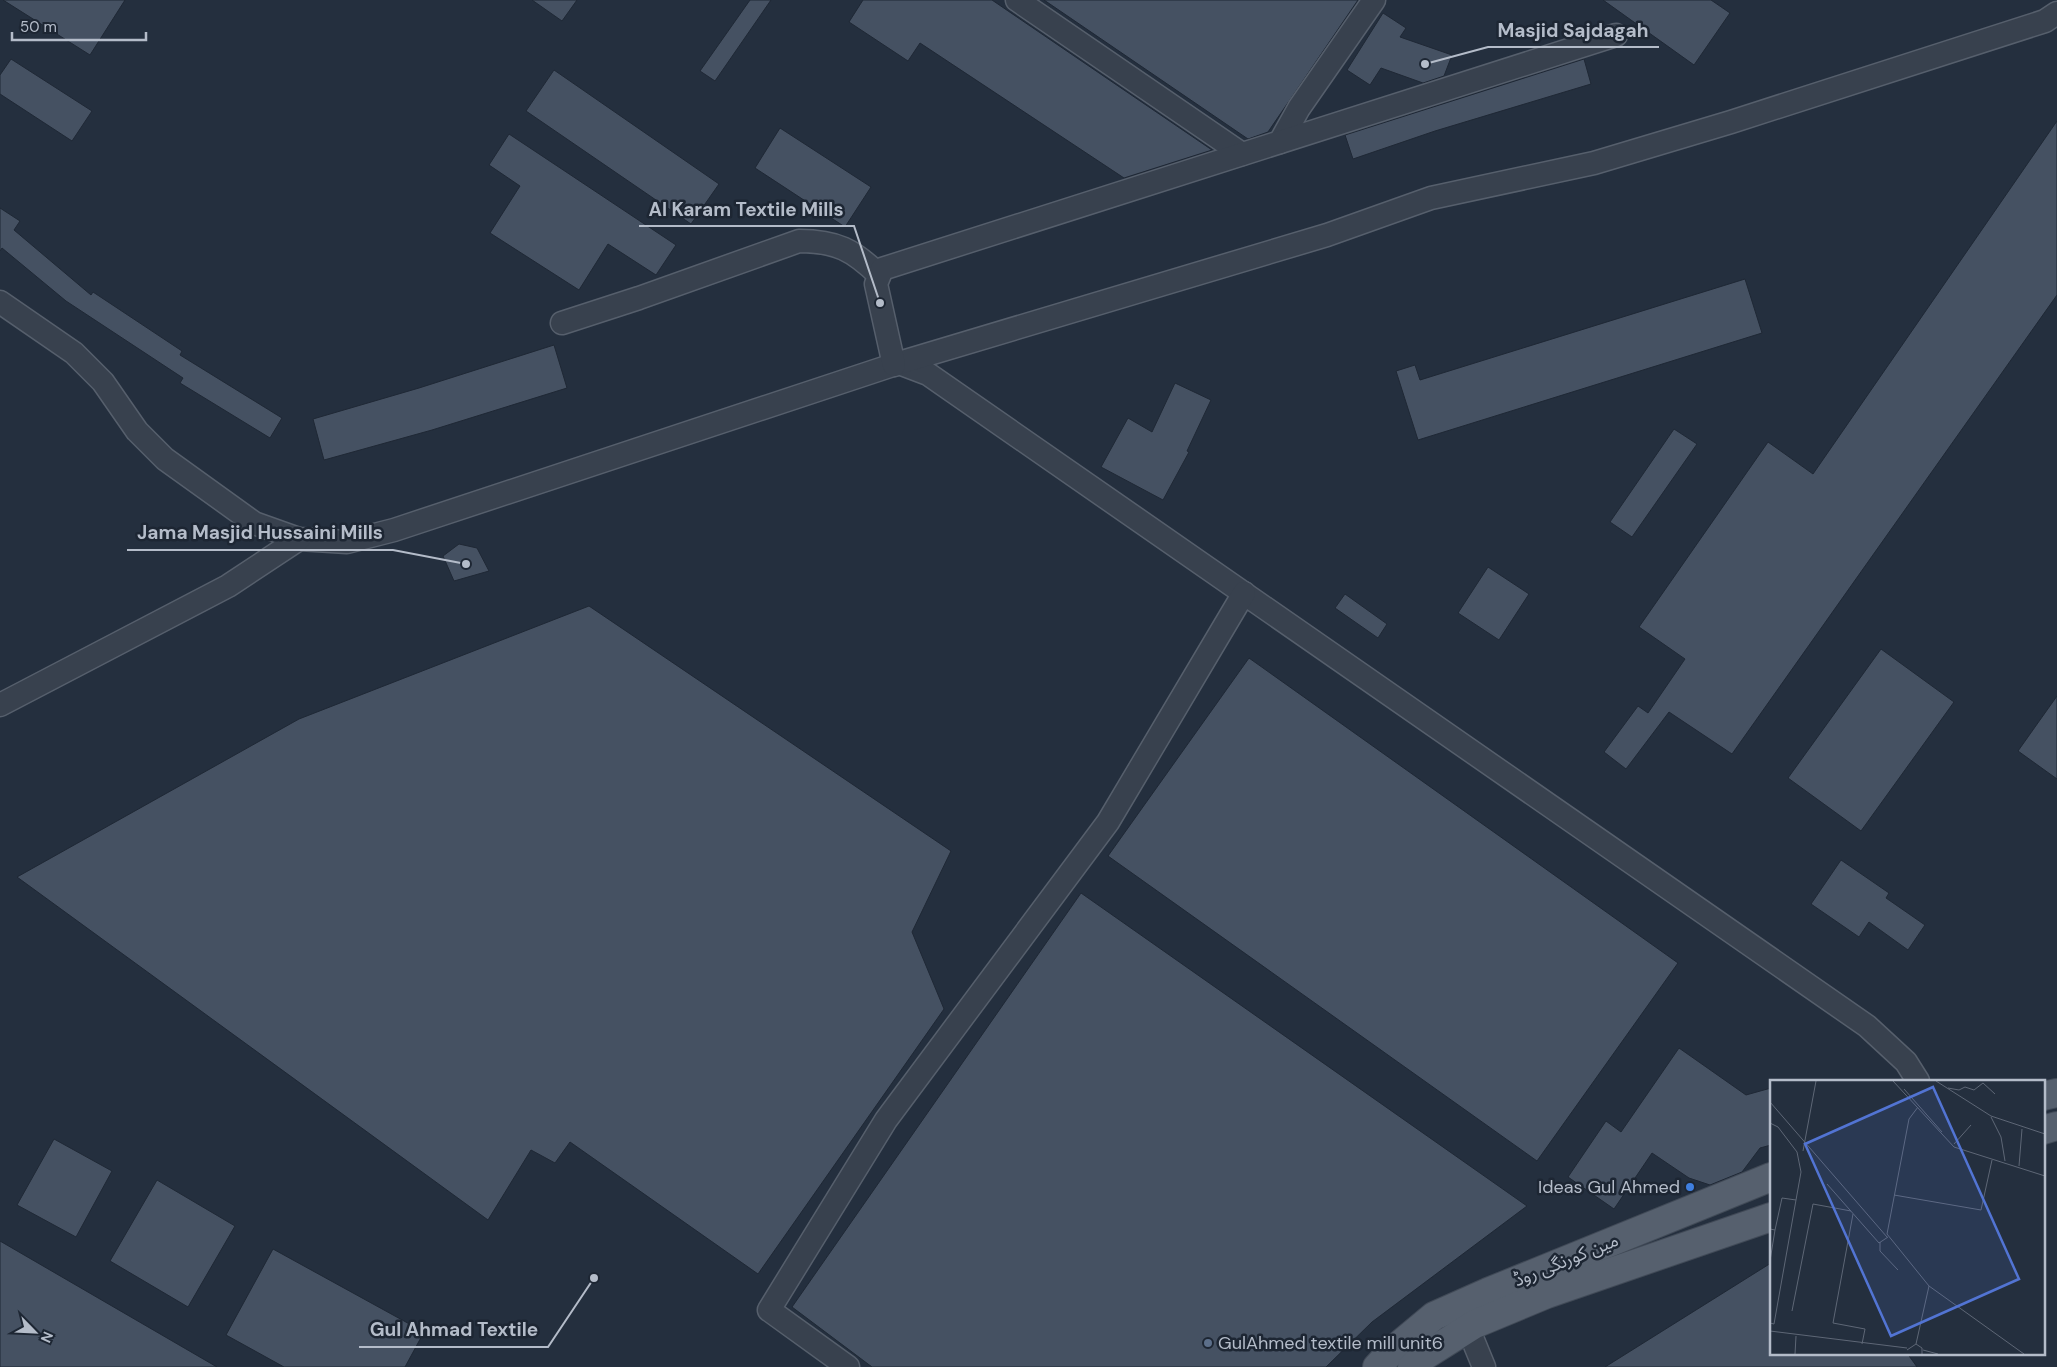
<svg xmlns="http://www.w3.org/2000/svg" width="2057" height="1367" font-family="'DM Sans','Noto Sans Arabic',sans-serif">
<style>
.building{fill:#455162;stroke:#1f2835}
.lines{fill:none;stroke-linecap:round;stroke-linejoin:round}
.minor-casing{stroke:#565f6c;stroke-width:25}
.major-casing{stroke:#414a57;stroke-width:30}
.minor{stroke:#38414e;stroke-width:22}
.major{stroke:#56606e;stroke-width:28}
.shop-dot{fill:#3f7fe0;stroke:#1d2633;stroke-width:2}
.service-dot{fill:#5c6f8a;stroke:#1d2633;stroke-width:2}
.labels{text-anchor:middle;stroke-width:5;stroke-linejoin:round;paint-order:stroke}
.poi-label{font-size:18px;fill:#b4bcc9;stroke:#1d2633;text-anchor:end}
.street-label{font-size:18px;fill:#b4bcc9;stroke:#1d2633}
.inset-road{fill:none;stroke:#5e6776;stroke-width:1}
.view{fill:#5274d3;fill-opacity:0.15;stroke:#5274d3;stroke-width:2.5}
.inset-edge{fill:none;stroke:#b4bcc9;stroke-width:2.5}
.leader{fill:none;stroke:#b4bcc9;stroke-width:2}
.callout-dot{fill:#b4bcc9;stroke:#1d2633;stroke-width:2}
.callout-label{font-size:19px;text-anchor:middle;font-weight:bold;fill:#b4bcc9;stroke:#1d2633;stroke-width:5;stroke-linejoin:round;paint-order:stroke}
</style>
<rect width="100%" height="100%" fill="#242f3e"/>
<g class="building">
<polygon points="3,0 125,0 90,55"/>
<polygon points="532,0 577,0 562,21"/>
<polygon points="750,0 771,0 715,81 700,71"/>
<polygon points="863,0 992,0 1212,150 1124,178 920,43 908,61 849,22"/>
<polygon points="1044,0 1358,0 1268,132 1248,139"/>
<polygon points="1603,0 1711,0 1730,13 1694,65"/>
<polygon points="1383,13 1406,28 1400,37 1452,55 1444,76 1423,83 1381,68 1370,85 1347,70"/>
<polygon points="11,59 92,111 72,141 0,94 0,75"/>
<polygon points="1584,59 1591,84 1435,131 1353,159 1345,135"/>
<polygon points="554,70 719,184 691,224 526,111"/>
<polygon points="2057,121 2057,295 1732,754 1669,712 1626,769 1604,752 1638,706 1648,713 1685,659 1639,627 1768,442 1813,474"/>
<polygon points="780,128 871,187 845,227 755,168"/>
<polygon points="509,134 676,245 656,275 608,244 579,290 490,233 520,186 489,165"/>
<polygon points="0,208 20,221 14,230 91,295 93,292 182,351 180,355 282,418 270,438 180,383 183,378 66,301 2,248 0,251"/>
<polygon points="1745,279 1762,333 1418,440 1396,371 1415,365 1420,380"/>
<polygon points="554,345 567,388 432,430 324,460 313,419 419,388"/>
<polygon points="1175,383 1211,400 1187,451 1189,452 1163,500 1101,467 1128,418 1152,432"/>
<polygon points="1674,429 1697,444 1632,537 1610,522"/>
<polygon points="459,544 477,548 489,571 454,581 443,556"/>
<polygon points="1488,567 1529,594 1499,640 1458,613"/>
<polygon points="1345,594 1387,624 1378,638 1335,608"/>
<polygon points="589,606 951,851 912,932 944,1009 758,1274 570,1142 555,1163 531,1150 488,1220 17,877 299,719"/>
<polygon points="1881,649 1954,702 1861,831 1788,778"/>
<polygon points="1249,658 1678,963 1537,1161 1108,856"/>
<polygon points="2057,696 2057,779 2018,751"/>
<polygon points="1841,860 1889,893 1886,898 1925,925 1908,950 1869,922 1859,937 1811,904"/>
<polygon points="1081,893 1527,1206 1372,1322 1326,1367 872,1367 792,1307"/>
<polygon points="1679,1048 1746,1095 1771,1088 1771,1145 1760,1148 1742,1172 1710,1185 1689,1178 1652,1153 1614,1209 1568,1177 1606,1121 1621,1132"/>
<polygon points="54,1139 112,1171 76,1237 17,1205"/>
<polygon points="157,1180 235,1226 188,1307 110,1261"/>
<polygon points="0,1241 217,1367 0,1367"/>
<polygon points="273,1249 424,1332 405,1367 284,1367 226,1335"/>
<polygon points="1771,1263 1771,1353 1907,1353 1917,1367 1605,1367"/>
</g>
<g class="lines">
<defs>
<g id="minor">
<polyline points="1017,0 1242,154"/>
<polyline points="1280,142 1299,108 1374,0"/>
<polyline points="0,302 74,353 103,382 137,431 165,459 254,523 299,539 347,542 394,530 899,363 928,374 1867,1026 1906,1062 1918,1081"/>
<path d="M562,323L639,298L799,241C837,241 853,250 879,275"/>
<polyline points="899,363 1327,235 1431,198 1594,163 1731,122 2045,21 2057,13"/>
<polyline points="894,365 876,284 882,269 1616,35"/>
<polyline points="0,705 228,586 299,539"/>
<polyline points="1468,1328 1484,1367"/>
<polyline points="848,1367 769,1310 886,1120 1108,822 1244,593"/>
</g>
<g id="major">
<polyline points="2043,1096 2057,1093"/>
<polyline points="2043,1130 2057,1126"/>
<polyline points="1377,1367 1392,1351 1434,1316 1488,1292 1771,1177"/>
<polyline points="1412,1367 1421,1358 1475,1324 1547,1294 1771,1217"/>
</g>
</defs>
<use href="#minor" class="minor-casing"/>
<use href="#major" class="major-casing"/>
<use href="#minor" class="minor"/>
<use href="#major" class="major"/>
</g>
<circle class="shop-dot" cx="1690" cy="1187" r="5"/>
<circle class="service-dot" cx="1208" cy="1343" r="5"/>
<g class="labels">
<g class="poi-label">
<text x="1680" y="1193">Ideas Gul Ahmed</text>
<text x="1218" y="1349" text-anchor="start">GulAhmed textile mill unit6</text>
</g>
<g class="street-label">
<text transform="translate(1566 1260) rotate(-22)" y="6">مین کورنگی روڈ</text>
</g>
</g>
<g transform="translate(1770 1080)">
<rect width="275" height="275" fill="#242f3e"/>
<path class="inset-road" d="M123,1L184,67L275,96M166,1L221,36L275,54M178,8L189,10L195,7L204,10L213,3L225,14M134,9L172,52M0,22L117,157M221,37L231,57L235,81M0,43L8,47L27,72L31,92L26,120M184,64L201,45M33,71L46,1M249,86L252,49M57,104L109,163L118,157M124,115L211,130L222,80M83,134L63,243L95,249L92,264M0,149L5,150L12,118L26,120L4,244L0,243M110,162V171L128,190M0,181L5,150M159,206L254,274M22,231L43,124L81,131M0,251L137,268M146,264L159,206L117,154L139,39L148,27M137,270L146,264L152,268V274M153,270L168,274M25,274L26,256"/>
<path class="view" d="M163,7L249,199L121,256L35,64Z"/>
<rect width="275" height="275" class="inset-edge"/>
</g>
<path class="leader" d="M1425 64L1488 47H1659M880 303L854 226H639M466 564L393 550H127M594 1278L548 1347H359"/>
<g class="callout-dot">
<circle cx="1425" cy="64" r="5"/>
<circle cx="880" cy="303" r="5"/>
<circle cx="466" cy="564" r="5"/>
<circle cx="594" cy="1278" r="5"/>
</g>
<g class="callout-label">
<text x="1573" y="37">Masjid Sajdagah</text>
<text x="746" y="216">Al Karam Textile Mills</text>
<text x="260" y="539">Jama Masjid Hussaini Mills</text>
<text x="454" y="1336">Gul Ahmad Textile</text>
</g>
<g transform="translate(35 1332) rotate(114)" stroke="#1d2633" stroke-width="4" paint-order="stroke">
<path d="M0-4L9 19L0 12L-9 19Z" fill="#b4bcc9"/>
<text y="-8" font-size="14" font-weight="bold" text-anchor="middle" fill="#b4bcc9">N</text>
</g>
<path d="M12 32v8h134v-8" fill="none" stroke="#b4bcc9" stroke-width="2.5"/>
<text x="20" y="32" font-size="15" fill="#b4bcc9" stroke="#1d2633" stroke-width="4" paint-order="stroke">50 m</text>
</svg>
